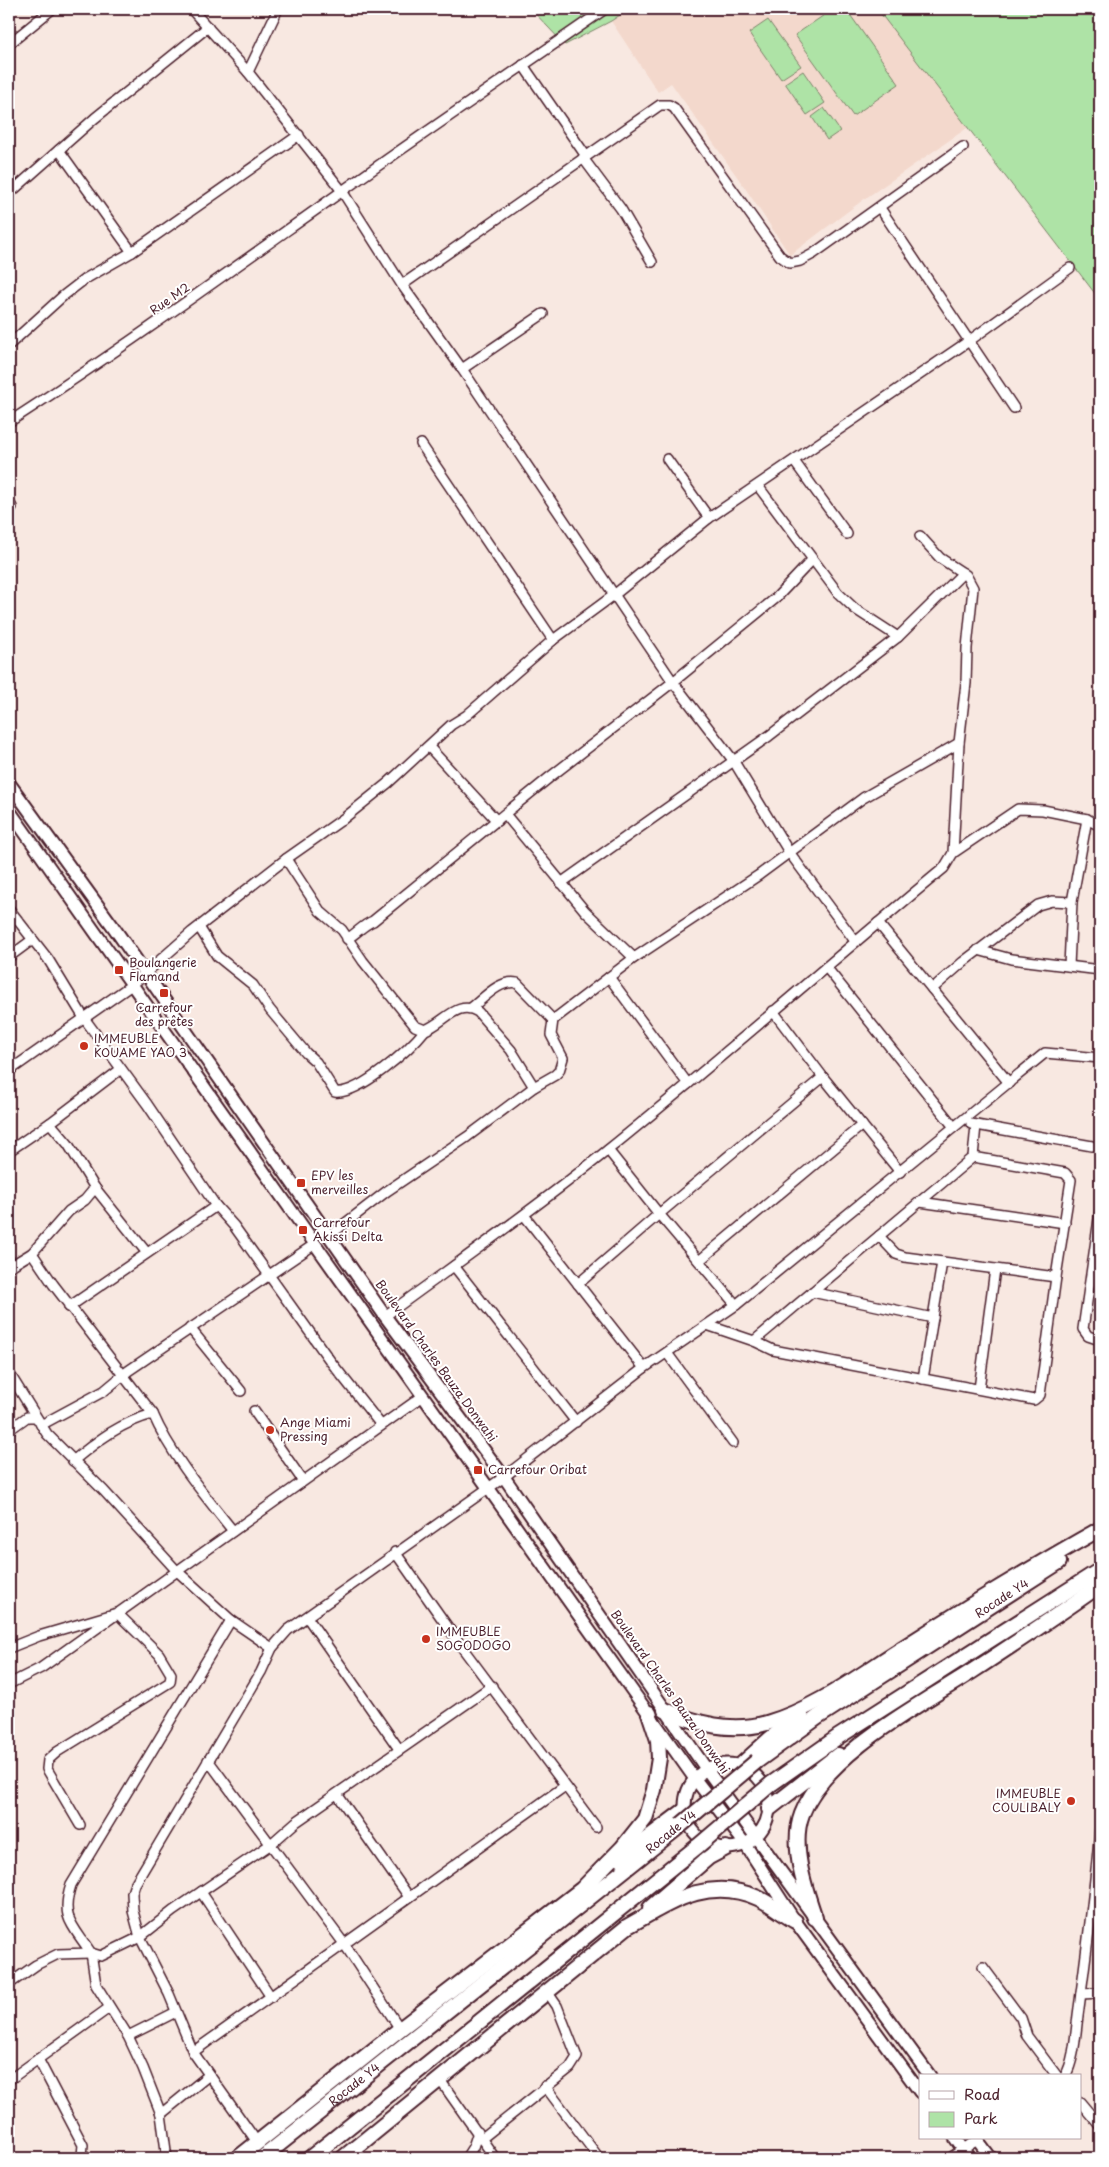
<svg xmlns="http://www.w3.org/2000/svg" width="1109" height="2167" font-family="'Playpen Sans',sans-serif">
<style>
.built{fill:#f3d8cc}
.green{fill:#aee3a6;stroke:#7c8168}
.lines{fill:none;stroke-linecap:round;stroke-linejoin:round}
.minor-casing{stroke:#4a1f2b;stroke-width:12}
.major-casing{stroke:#4a1f2b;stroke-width:15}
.highway-casing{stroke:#4a1f2b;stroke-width:18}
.minor{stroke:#fff;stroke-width:9}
.major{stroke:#fff;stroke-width:11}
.highway{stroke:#fff;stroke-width:14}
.highway-bridge-casing{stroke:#4a1f2b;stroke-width:18;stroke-linecap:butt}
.highway-bridge{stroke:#fff;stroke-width:14}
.poi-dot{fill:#c8321e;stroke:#fff;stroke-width:2}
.labels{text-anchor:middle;stroke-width:4;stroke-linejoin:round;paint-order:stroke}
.street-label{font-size:12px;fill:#4a1f2b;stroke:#fff}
.poi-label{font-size:12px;fill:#4a1f2b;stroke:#fff;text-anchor:start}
</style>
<rect width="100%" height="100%" fill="#f8e8e1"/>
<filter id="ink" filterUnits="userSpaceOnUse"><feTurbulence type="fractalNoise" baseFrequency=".02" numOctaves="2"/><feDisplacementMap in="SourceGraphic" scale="10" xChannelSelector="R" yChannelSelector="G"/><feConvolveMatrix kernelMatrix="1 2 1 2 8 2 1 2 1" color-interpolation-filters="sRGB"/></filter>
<g filter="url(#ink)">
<polygon class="built" points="629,9 1034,9 996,108 863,200 790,255 745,188 671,83 658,92 611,21"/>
<g class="green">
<polygon points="531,9 629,9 611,21 565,45"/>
<polygon points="833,9 846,9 899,84 853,116 795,35"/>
<polygon points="877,9 1100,9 1100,300"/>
<polygon points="768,20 801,66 781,79 749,33"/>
<polygon points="803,71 825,103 807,115 785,83"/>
<polygon points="824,108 840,131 827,140 812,117"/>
</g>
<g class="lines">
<defs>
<g id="minor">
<polyline points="191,9 248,72 342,191 402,285 462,369 673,682 733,760 789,852 855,941"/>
<polyline points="9,44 52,9"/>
<polyline points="523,65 586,156"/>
<polyline points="248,72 278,9"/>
<polyline points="59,150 132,252"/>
<polyline points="583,158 621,209 652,262"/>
<polyline points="9,194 95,118 208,27"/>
<polyline points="880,208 1014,408"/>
<polyline points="402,285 660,105 669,105 674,108 780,256 790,263 800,261 813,254 963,147"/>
<polyline points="9,345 63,296 85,279 132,252 299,135"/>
<polyline points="462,369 543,314"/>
<path d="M9,422C122,349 231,270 341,192C428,130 517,70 605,9"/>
<polyline points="421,444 553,640"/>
<polyline points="667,459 709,518"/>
<polyline points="794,461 847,534"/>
<polyline points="758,486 838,593 855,609 898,637 963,573"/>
<polyline points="9,502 12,507"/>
<polyline points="429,747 497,821"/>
<polyline points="505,814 585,911 634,958"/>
<polyline points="953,853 1018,809 1043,810 1087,819 1100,826"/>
<path d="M286,859L320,911L342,930L363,961L415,1026L425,1030C444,1023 458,999 478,1012L511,1050L534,1087"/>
<polyline points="561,883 769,736 898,637"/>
<polyline points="9,909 48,959 84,1018 147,1104 216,1206 234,1226 331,1362 381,1425"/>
<polyline points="878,923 1009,1083"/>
<path d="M199,927L217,956L253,985L270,1010L306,1053L316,1062L335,1092C359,1095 410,1049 425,1030"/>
<path d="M347,939C357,933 363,925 373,921L550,777L673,682L776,598L812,560"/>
<polyline points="978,950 1011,959 1100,970"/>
<polyline points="9,957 32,940"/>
<polyline points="1069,966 1072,902 1087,819"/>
<polyline points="826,967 954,1127"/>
<polyline points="609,977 688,1084"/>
<polyline points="932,989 963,962 1038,905 1052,901 1072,902"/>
<path d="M471,1008C484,998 500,979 517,983L553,1020"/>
<polyline points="773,1011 823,1077 900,1172"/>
<polyline points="9,1071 133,984 192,932 286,859 343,819 388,783 451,725 467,715 553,640 614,595 709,518 969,341 1070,268"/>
<polyline points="50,1123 68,1144 95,1188 147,1253"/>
<polyline points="971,1124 1092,1146"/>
<polyline points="608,1150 659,1214 736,1305"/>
<polyline points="9,1151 50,1123 121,1069"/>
<polyline points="920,1202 1065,1223"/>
<polyline points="1100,1212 1083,1329 1088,1336 1100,1340"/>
<polyline points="524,1215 644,1368"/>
<polyline points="330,1235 387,1191 467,1137 534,1087 555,1075 559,1071 563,1058 551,1035 553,1020 634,958 759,875 863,798 959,743"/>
<polyline points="879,1236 896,1254 905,1257 1056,1277"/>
<polyline points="32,1253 53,1284 153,1414"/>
<polyline points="699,1261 862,1125"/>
<polyline points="454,1266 576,1422"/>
<polyline points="9,1267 32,1253 69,1211 85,1200 95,1188"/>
<polyline points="578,1284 659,1214 823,1077"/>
<polyline points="812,1292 933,1318"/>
<polyline points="69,1307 216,1206"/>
<path d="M385,1316C460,1261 536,1208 609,1149C722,1058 831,961 944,868L953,853L959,743L966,683L967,648L973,588L966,575L940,558L920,536"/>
<polyline points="707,1325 754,1341 773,1350 1034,1400 1040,1395 1056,1277 1071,1180 1065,1173 973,1157"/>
<polyline points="190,1328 241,1391"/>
<polyline points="754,1341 973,1157 976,1125"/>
<polyline points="667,1353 733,1443"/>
<polyline points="9,1373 47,1434 104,1491 176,1570 231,1620 272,1648"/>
<polyline points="923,1379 942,1262"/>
<polyline points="979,1389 995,1269"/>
<polyline points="254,1411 303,1481"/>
<polyline points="41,1425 104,1391 128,1371 315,1244"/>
<polyline points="9,1430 27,1417 35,1417"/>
<path d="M73,1461C98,1440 122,1422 153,1414C170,1454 206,1497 233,1531"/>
<polyline points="395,1552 464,1650 596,1827"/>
<polyline points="307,1617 399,1749"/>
<polyline points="9,1648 39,1636 117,1613 159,1654 171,1674 170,1682 57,1752 48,1760 47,1769 80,1825"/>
<polyline points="9,1684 41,1668 423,1396"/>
<polyline points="208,1760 345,1945 400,2029"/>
<polyline points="337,1794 409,1897"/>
<polyline points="201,1892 271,1997"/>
<polyline points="983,1967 1021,2018 1027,2036 1057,2076"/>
<path d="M9,1984L36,1965L58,1954L91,1953C73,1925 60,1919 71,1885L231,1620"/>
<polyline points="1081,1994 1100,1993"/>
<polyline points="128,2036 176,2012"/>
<polyline points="193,2052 565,1786"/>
<polyline points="38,2059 83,2145 82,2155 78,2158"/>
<path d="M1065,2076C1075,2061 1076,2027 1079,2008C1087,1948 1095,1889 1100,1828"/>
<polyline points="9,2080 109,2008"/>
<polyline points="440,2080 495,2158"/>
<polyline points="545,2086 599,2158"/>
<polyline points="1080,2102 1100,2126"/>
<polyline points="161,2114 209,2075"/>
<polyline points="481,2139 570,2068 577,2057 557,2006 548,1993"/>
<polyline points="257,2142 193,2052 169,1994 140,1937 133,1911 132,1893 135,1884 261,1672 272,1648 288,1630 504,1477 644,1368 736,1305 1045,1053 1100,1058"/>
<polyline points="167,2158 161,2114 143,2068 128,2036 96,1985 91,1953 101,1956 140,1937 173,1911 271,1844 296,1822 492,1686"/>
<polyline points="466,2158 473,2147 478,2132"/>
<polyline points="950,2158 977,2140"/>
</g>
<g id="major">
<polyline points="9,783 112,925 385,1316 504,1477 707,1770 930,2076"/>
<polyline points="9,810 315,1244 695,1779 745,1844 795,1921 920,2092"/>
<circle cx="727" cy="1806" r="42"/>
<polyline points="955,2138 969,2158"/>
<polyline points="976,2138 991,2158"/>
</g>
<g id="highway">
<path d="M665,1710C698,1724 731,1733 767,1723C818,1708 862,1673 906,1646C970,1605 1034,1566 1100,1529"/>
<path id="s1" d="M757,1761L818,1717L1059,1562"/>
<polyline points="740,1766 771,1738 801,1715"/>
<polyline points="771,1784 838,1737 1100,1570"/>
<polyline points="769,1809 838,1755"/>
<polyline points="620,1859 685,1810"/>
<polyline points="650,1908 709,1857 726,1848"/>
<path d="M815,1918C805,1889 790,1845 802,1814C825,1754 918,1706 971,1672C1014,1644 1058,1615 1100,1585"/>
<polyline points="238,2158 400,2029 582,1889 622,1848 645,1819 654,1790 659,1758 658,1740 649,1713"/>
<path id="s2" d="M262,2158L681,1825"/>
<polyline points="310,2158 698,1846"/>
<path d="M343,2158L628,1926C671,1902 708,1876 758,1898C771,1904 783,1914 795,1921"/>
</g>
</defs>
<use href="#minor" class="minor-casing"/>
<use href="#major" class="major-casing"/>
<use href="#highway" class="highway-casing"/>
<use href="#minor" class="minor"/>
<use href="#major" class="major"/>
<use href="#highway" class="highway"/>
<defs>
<g id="highway-bridge">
<polyline points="681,1825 757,1761"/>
<polyline points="698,1846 771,1784"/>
</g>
</defs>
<use href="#highway-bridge" class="highway-bridge-casing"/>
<use href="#highway-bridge" class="highway-bridge"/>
</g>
</g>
<g class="poi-dot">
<rect x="114" y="965" width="10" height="10" rx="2.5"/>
<rect x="159" y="988" width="10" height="10" rx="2.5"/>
<circle cx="84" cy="1046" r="5"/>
<rect x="296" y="1178" width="10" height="10" rx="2.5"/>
<rect x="298" y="1225" width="10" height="10" rx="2.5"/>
<circle cx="270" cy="1430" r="5"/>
<rect x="473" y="1465" width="10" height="10" rx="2.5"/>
<circle cx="426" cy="1639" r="5"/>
<circle cx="1071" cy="1801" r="5"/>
</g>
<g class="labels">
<g class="street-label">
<text transform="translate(170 299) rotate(-35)" y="4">Rue M2</text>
<text transform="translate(436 1361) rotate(54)" y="4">Boulevard Charles Bauza Donwahi</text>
<text dy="4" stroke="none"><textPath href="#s1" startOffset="294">Rocade Y4</textPath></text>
<text transform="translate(670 1692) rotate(55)" y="4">Boulevard Charles Bauza Donwahi</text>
<text transform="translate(671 1832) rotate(-39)" y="4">Rocade Y4</text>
<text dy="4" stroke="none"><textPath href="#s2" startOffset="118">Rocade Y4</textPath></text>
</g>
<g class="poi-label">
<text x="129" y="967">Boulangerie<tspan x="129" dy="14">Flamand</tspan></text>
<text x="164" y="1012" text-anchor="middle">Carrefour<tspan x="164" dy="14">des prêtes</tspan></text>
<text x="94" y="1043">IMMEUBLE<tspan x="94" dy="14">KOUAME YAO 3</tspan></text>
<text x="311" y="1180">EPV les<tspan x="311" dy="14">merveilles</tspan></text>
<text x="313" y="1227">Carrefour<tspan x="313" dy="14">Akissi Delta</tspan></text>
<text x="280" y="1427">Ange Miami<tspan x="280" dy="14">Pressing</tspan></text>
<text x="488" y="1474">Carrefour Oribat</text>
<text x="436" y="1636">IMMEUBLE<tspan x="436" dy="14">SOGODOGO</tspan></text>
<text x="1061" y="1798" text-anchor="end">IMMEUBLE<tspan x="1061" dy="14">COULIBALY</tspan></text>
</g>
</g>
<rect width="1109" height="2167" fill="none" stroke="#fff" stroke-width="30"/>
<rect x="15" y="15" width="1079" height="2137" fill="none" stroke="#4a1f2b" stroke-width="2" filter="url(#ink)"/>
<rect x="919" y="2074" width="162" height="65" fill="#ffffff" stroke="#b7a5aa"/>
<rect x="929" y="2091" width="25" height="8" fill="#ffffff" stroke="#b7a5aa"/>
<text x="964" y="2100" font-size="15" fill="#4a1f2b">Road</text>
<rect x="929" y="2112" width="25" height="15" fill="#aee3a6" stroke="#b7a5aa"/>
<text x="964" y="2124" font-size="15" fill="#4a1f2b">Park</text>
</svg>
